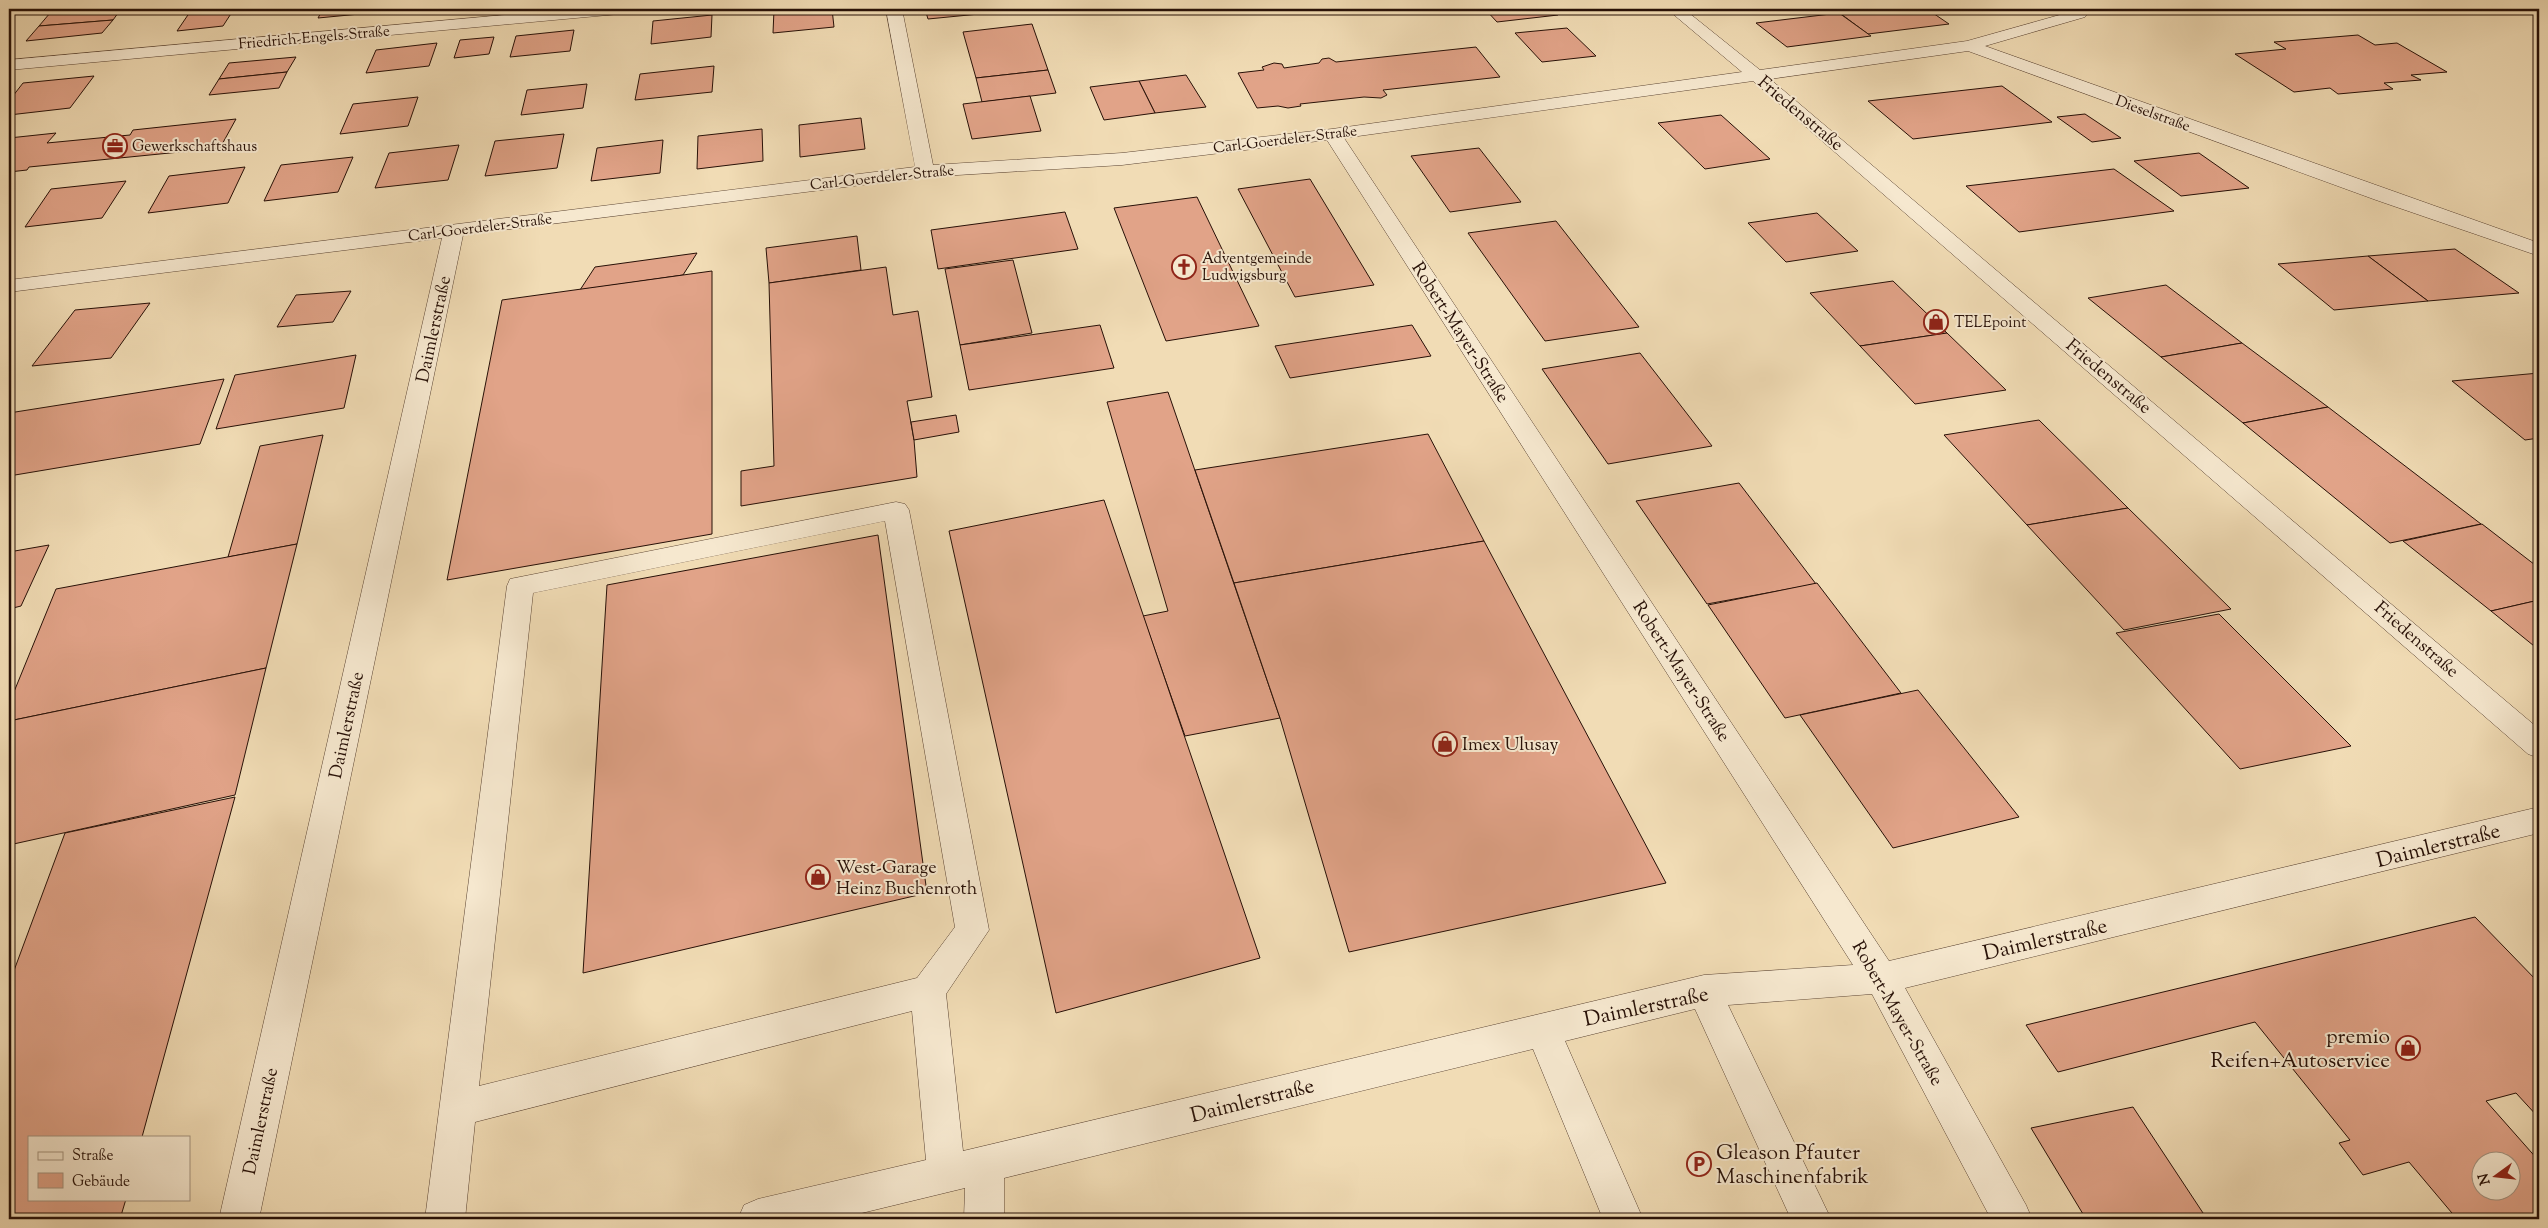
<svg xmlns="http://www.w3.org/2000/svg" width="2548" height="1228" font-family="'Sorts Mill Goudy',serif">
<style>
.building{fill:#e1a388;stroke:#271007;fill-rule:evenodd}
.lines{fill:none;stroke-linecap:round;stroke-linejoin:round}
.minor-casing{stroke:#5a4332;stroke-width:1}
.minor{fill:#f6e8cf;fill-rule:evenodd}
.labels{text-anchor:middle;stroke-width:4;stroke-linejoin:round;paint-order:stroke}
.far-street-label{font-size:15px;fill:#271007;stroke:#f6e8cf}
.far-poi-label{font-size:15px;fill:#271007;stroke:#f6e8cf;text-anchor:start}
.street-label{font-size:18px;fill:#271007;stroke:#f6e8cf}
.poi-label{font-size:18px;fill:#271007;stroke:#f6e8cf;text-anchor:start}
.near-street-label{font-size:21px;fill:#271007;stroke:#f6e8cf}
.near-poi-label{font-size:21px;fill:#271007;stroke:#f6e8cf;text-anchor:end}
</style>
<rect width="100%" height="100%" fill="#f1dcb5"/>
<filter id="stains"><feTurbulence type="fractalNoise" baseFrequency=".004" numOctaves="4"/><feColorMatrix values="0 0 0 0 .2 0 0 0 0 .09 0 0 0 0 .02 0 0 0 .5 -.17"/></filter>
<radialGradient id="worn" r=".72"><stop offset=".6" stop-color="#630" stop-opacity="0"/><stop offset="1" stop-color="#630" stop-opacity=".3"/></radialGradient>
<g class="building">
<polygon points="93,9 121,9 113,20 39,26 50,13"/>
<polygon points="192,9 234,9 223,26 177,31"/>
<polygon points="323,9 372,9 370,13 318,18"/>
<polygon points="832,9 834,27 773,33 774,10"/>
<polygon points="925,9 978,9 979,14 928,19"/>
<polygon points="1485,9 1544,9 1547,12 1554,11 1558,15 1497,22"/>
<polygon points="1855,9 1927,9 1949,24 1868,34 1837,11"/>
<polygon points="1839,13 1871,36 1787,47 1756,23"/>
<polygon points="712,15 711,37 651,44 653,21"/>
<polygon points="113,20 102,33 26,41 39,26"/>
<polygon points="1032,24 1048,70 976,78 963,32"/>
<polygon points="1567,28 1596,56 1542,62 1515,33"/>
<polygon points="574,30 570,51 510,57 516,36"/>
<polygon points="2358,35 2375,45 2397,43 2447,72 2411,75 2421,80 2384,83 2393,89 2338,94 2330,88 2294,92 2235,54 2286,49 2274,42"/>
<polygon points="494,37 489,54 454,58 460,40"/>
<polygon points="437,43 429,66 366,73 376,50"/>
<polygon points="1476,47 1500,77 1383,90 1387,95 1381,98 1364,97 1300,104 1301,106 1288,108 1278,106 1257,108 1238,73 1264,70 1262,67 1274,63 1282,64 1284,68 1319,63 1322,59 1329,58 1336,62"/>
<polygon points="296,57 287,72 219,79 229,63"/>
<polygon points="714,66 712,92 635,100 640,74"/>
<polygon points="1048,70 1056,93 982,102 976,78"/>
<polygon points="287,72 279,88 209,95 219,79"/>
<polygon points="1186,75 1206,107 1155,113 1139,81"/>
<polygon points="94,76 70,108 9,115 9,101 23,83"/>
<polygon points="1139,81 1155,113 1104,120 1090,87"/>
<polygon points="587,84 583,108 521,115 527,90"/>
<polygon points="2002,86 2052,122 1913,139 1868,101"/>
<polygon points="1030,96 1041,131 972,139 963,104"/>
<polygon points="418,97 408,126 340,134 353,104"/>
<polygon points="2085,114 2121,138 2092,142 2057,117"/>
<polygon points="1721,115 1770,159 1705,169 1658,123"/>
<polygon points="861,118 865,149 800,157 799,125"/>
<polygon points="236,119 220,148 29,167 27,170 9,172 9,138 56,133 47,143 130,135 133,130"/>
<polygon points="762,129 763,161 697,169 698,136"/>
<polygon points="564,134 557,168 485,176 495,141"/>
<polygon points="663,140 660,173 591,181 597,148"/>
<polygon points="459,145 448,180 375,188 389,153"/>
<polygon points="1479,148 1521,202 1450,212 1411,156"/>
<polygon points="2199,153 2249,188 2181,196 2134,161"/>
<polygon points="353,157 338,192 264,201 281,165"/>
<polygon points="245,167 228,203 148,213 169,176"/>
<polygon points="2114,169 2174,211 2019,232 1966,186"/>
<polygon points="1310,179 1374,285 1295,297 1238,189"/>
<polygon points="126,181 102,218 25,227 51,189"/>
<polygon points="1197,197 1259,326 1166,341 1114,208"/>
<polygon points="1065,212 1078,249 938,269 931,230"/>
<polygon points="1817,213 1858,251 1786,262 1748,223"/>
<polygon points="1556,221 1639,327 1545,341 1468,233"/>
<polygon points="857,236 861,270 769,283 766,248"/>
<polygon points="2455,249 2519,293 2428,301 2368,256"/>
<polygon points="697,253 683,275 580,290 595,267"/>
<polygon points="2368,256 2428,301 2334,310 2278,264"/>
<polygon points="1013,260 1032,333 960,345 945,269"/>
<polygon points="886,267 893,315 918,311 932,397 907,401 914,440 917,477 741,506 741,471 774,466 769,283"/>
<polygon points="712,271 712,534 447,580 502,300"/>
<polygon points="1893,281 1947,333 1860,346 1810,293"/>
<polygon points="2166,285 2242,343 2161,357 2088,298"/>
<polygon points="351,291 333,322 277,327 296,295"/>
<polygon points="150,303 111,358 32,366 75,310"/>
<polygon points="1100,325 1114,368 969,390 960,345"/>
<polygon points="1412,325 1431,356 1290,378 1275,346"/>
<polygon points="1947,333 2006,390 1915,404 1860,346"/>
<polygon points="2242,343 2328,407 2243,423 2161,357"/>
<polygon points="1640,353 1712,446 1608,464 1542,369"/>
<polygon points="356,355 344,408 216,429 235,375"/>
<polygon points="2539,373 2539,438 2525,440 2452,381"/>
<polygon points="224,379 200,444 9,476 9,413"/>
<polygon points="1168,392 1280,718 1185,736 1143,616 1168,611 1107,402"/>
<polygon points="2328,407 2481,524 2390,543 2243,423"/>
<polygon points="956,415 959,432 914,440 911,422"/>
<polygon points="2039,420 2128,508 2027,525 1944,435"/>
<polygon points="1428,434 1484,541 1234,583 1195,470"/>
<polygon points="323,435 297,544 228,557 260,446"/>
<polygon points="1739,483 1816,584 1707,604 1636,501"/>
<polygon points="1104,500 1260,958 1056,1013 949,531"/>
<polygon points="2128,508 2231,609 2124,630 2027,525"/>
<polygon points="2482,524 2539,568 2539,600 2491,611 2403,541"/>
<polygon points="878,535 927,893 583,973 607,585"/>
<polygon points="1484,541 1666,883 1349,952 1280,718 1234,583"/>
<polygon points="297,544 266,668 9,721 9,704 56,589"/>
<polygon points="49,545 21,606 9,609 9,552"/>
<polygon points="1817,583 1901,693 1785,718 1708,605"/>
<polygon points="2539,600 2539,650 2491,611"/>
<polygon points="2219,614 2351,746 2240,769 2116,633"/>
<polygon points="266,668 235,795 9,845 9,721"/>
<polygon points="1918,690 2019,817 1893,848 1800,715"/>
<polygon points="235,797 142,1137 29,1137 29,1199 126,1199 120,1219 9,1219 9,984 65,833"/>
<path d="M2475,917L2539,983V1118L2516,1093L2486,1101L2539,1161V1219H2457L2409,1162L2363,1175L2339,1143L2350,1140L2255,1022L2058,1072L2026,1025ZM2480,1160H2510V1190H2480Z"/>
<polygon points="2133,1107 2207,1219 2086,1219 2031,1128"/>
</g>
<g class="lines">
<defs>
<g id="minor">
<polygon points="570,9 627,9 619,14 9,70 9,60"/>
<path d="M886,9H902L933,165L1122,153L1332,129L1742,72L1667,9H1684L1760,70L1967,41L2063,14L2057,9L2085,11L2087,14L2085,17L1985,46L2539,243V256L2376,200L1968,51L1770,79L2539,729V758L2528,754L1753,81L1344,138L1889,961L2539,807V833L1905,988L2026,1205L2032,1219H1991L1872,994L1728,1005L1831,1219H1791L1695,1009L1565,1041L1643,1219H1603L1533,1049L1004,1178V1219H964L965,1188L837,1219H738L744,1205L758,1199L926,1160L912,1011L475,1122L465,1219H425L507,586L510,579L896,502L905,504L909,510L989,930L946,994L963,1151L1704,975L1853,965L1327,140L1122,165L925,177L463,235L259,1219H219L442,238L9,292V280L915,167ZM885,521L955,927L917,978L479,1086L533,593Z"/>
</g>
</defs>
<use href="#minor" class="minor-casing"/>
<use href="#minor" class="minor"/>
</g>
<defs>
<symbol id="office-ring" viewBox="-11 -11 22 22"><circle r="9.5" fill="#f6e8cf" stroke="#8f2418" stroke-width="1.5"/><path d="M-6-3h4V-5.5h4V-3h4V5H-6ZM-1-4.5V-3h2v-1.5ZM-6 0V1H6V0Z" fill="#8f2418"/></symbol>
<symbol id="church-ring" viewBox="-11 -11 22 22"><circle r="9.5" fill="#f6e8cf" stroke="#8f2418" stroke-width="1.5"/><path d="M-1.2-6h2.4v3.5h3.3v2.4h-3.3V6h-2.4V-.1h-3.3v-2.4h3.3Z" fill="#8f2418"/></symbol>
<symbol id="shop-ring" viewBox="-11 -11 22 22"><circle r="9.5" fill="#f6e8cf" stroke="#8f2418" stroke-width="1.5"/><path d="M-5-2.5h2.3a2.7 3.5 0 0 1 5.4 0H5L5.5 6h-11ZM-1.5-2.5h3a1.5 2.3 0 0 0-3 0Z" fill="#8f2418"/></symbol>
<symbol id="parking-ring" viewBox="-11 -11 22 22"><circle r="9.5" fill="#f6e8cf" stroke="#8f2418" stroke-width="1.5"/><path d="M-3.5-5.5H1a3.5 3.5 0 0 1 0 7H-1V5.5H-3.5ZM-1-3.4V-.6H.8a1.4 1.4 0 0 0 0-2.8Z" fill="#8f2418"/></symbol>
</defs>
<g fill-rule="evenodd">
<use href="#office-ring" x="101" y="132" width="28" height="28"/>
<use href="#church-ring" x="1170" y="253" width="28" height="28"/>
<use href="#shop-ring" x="1922" y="308" width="28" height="28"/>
<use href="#shop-ring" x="1431" y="730" width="28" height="28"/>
<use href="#shop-ring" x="804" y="863" width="28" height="28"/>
<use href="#shop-ring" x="2394" y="1034" width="28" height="28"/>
<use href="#parking-ring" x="1685" y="1150" width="28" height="28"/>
</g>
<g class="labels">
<g class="far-street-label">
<text transform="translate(314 37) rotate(-5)" y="5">Friedrich-Engels-Straße</text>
<text transform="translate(2153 113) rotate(20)" y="5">Dieselstraße</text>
<text transform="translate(1285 139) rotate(-7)" y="5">Carl-Goerdeler-Straße</text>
<text transform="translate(882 177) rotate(-6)" y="5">Carl-Goerdeler-Straße</text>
<text transform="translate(480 227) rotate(-7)" y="5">Carl-Goerdeler-Straße</text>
</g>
<g class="far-poi-label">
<text x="132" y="151">Gewerkschaftshaus</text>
<text x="1202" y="263">Adventgemeinde<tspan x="1202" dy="17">Ludwigsburg</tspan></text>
<text x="1954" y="327">TELEpoint</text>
</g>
<g class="street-label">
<text transform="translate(1801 113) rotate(40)" y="6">Friedenstraße</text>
<text transform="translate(433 329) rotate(-78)" y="6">Daimlerstraße</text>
<text transform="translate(1461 332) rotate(57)" y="6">Robert-Mayer-Straße</text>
<text transform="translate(2109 376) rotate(40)" y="6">Friedenstraße</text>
<text transform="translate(2417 639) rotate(41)" y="6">Friedenstraße</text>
<text transform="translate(1682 671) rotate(57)" y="6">Robert-Mayer-Straße</text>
<text transform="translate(346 725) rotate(-78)" y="6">Daimlerstraße</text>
<text transform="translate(1898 1013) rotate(60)" y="6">Robert-Mayer-Straße</text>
<text transform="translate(260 1121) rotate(-78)" y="6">Daimlerstraße</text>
</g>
<g class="poi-label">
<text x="1462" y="750">Imex Ulusay</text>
<text x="836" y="873">West-Garage<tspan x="836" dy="21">Heinz Buchenroth</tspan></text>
</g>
<g class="near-street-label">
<text transform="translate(2438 845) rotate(-14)" y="7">Daimlerstraße</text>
<text transform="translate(2045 939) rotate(-13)" y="7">Daimlerstraße</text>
<text transform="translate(1646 1006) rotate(-12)" y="7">Daimlerstraße</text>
<text transform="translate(1252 1100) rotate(-14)" y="7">Daimlerstraße</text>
</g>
<g class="near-poi-label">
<text x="2390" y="1043">premio<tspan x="2390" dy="24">Reifen+Autoservice</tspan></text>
<text x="1716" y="1159" text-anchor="start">Gleason Pfauter<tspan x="1716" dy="24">Maschinenfabrik</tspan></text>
</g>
</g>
<rect width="2548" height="1228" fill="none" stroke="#f1dcb5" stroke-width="30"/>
<rect x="10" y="10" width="2528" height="1208" fill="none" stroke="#271007" stroke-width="2.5"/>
<rect x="15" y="15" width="2518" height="1198" fill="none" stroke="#271007"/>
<rect x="28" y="1136" width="162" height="65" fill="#f6e8cf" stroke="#a3927f"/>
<rect x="38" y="1152" width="25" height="8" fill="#f6e8cf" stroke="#a3927f"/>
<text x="72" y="1160" font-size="15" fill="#271007">Straße</text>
<rect x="38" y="1173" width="25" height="15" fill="#e1a388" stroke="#a3927f"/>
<text x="72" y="1186" font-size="15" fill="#271007">Gebäude</text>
<g transform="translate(2496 1176) rotate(255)"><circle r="24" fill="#f6e8cf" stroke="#a3927f"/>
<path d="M0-4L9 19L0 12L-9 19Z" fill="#8f2418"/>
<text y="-8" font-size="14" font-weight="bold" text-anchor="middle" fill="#271007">N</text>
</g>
<rect width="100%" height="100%" filter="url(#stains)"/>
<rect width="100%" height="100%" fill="url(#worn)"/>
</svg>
